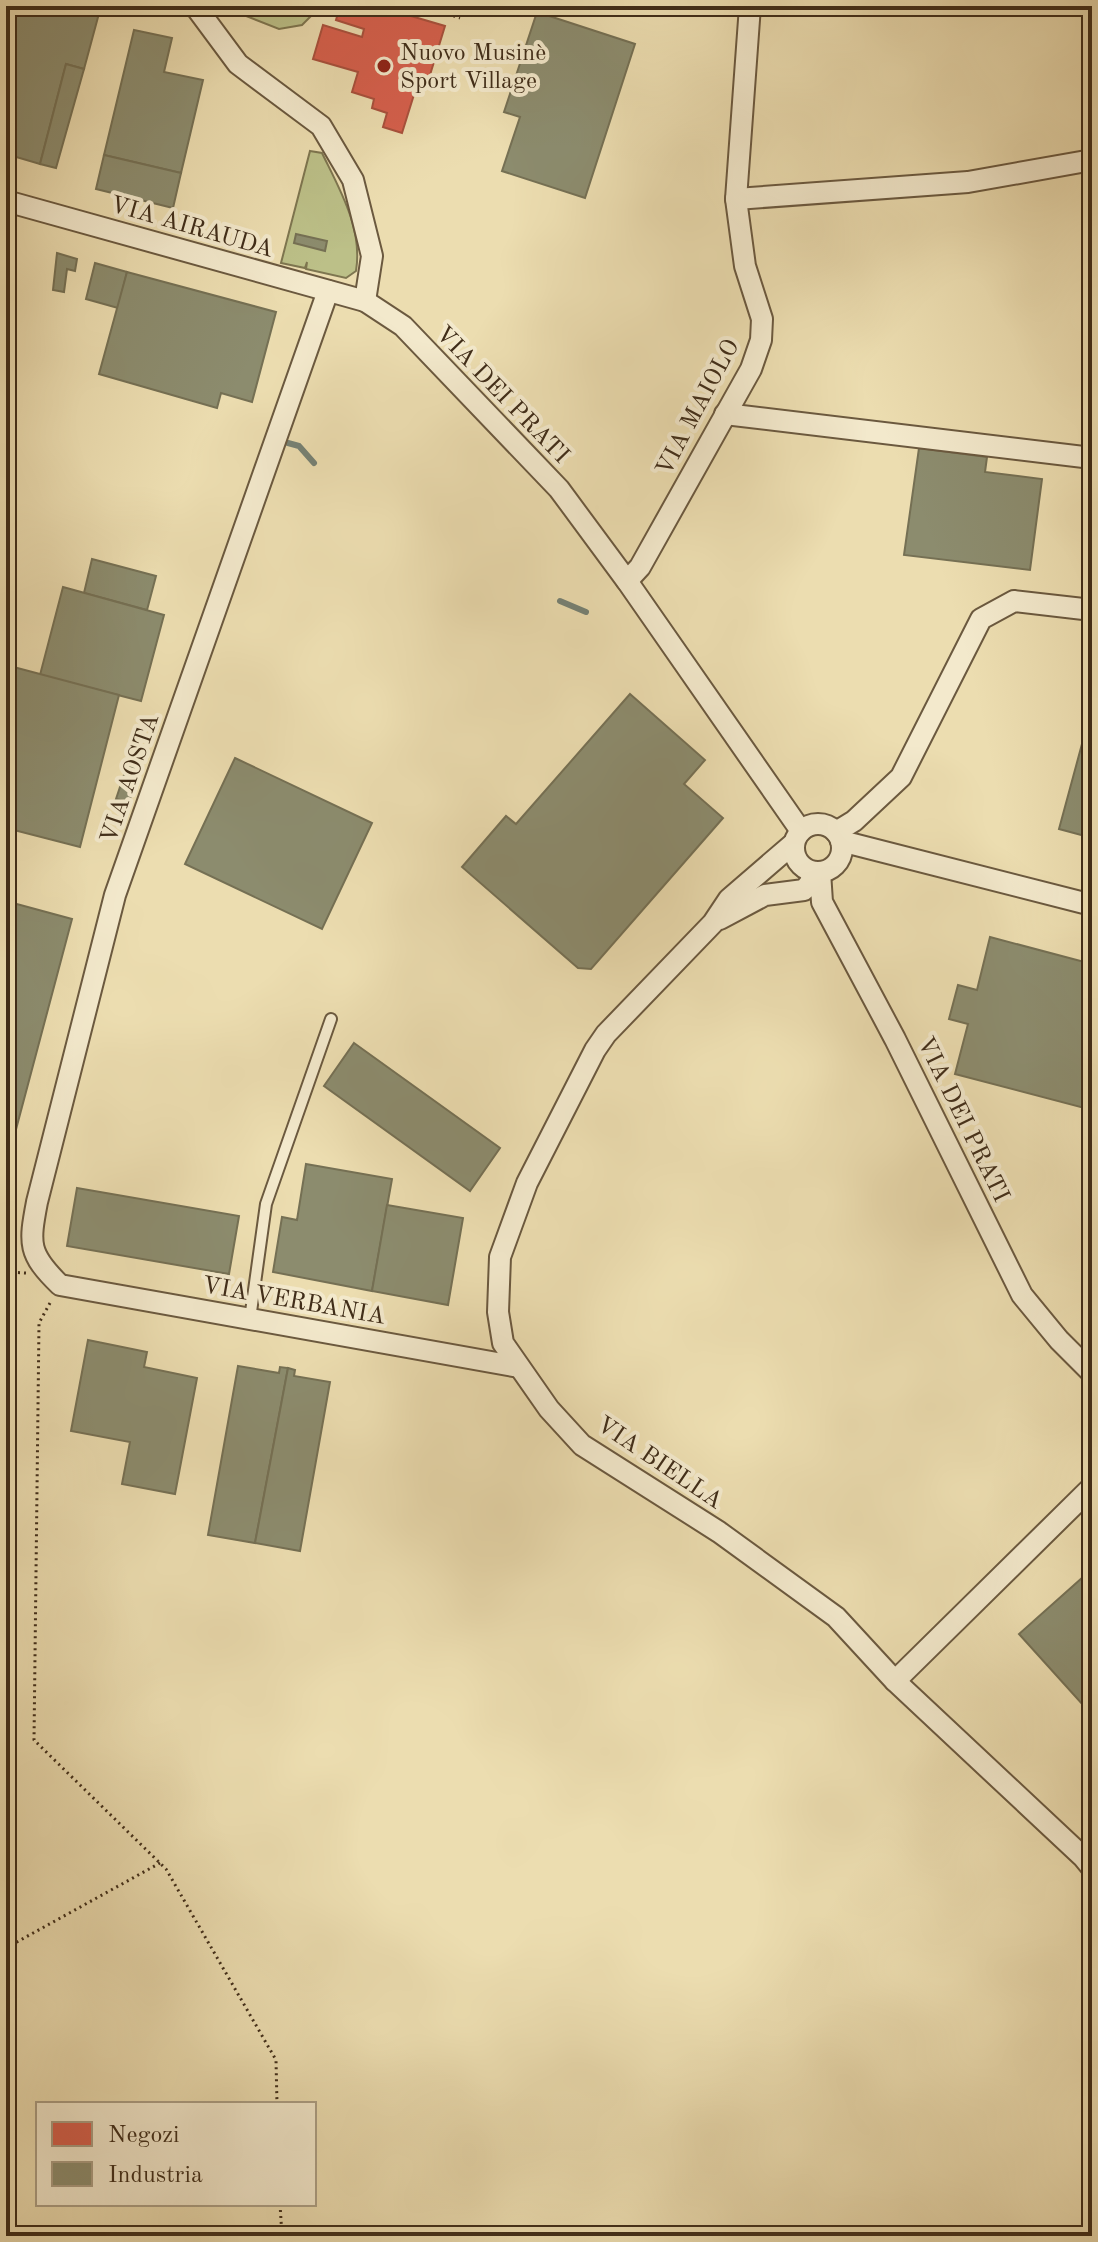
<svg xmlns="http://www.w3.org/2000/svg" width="1098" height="2242" font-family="'Old Standard TT',serif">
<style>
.green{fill:#bcc088;stroke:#7e7650;stroke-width:2}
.shops{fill:#d6604d;stroke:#a9513d;stroke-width:2}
.industry{fill:#8c8c6e;stroke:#757054;stroke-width:2}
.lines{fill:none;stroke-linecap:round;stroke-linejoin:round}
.stream{stroke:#768275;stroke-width:6}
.lane-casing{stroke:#6b593f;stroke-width:14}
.street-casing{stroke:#6b593f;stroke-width:24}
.path{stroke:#402d19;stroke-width:3;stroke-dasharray:2 4;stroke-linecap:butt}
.lane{stroke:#f3e9cc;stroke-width:10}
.street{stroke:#f3e9cc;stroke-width:20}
.poi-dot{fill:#8f2418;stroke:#f3e9cc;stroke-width:3}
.labels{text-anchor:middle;stroke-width:8;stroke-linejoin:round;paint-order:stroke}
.poi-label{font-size:24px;fill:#402d19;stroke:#f3e9cc;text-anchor:start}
.street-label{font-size:24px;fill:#402d19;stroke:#f3e9cc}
</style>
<rect width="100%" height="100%" fill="#ecddb0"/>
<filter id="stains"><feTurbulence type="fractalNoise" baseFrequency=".0025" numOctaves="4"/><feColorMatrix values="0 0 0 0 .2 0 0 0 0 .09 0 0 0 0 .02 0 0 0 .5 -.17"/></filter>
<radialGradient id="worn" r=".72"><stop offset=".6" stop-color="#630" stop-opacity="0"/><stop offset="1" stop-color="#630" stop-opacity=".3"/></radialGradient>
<g class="green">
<polygon points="221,6 321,6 302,25 279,29"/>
<path d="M310,151L322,153C340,190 363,229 356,271L346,278L306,269L307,262L305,268L281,263Z"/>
</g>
<polygon class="shops" points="340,6 395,6 394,11 445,26 426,88 417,85 402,133 383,127 387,113 372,108 374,99 352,92 358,72 313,59 323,25 362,37 364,29 336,20"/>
<g class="industry">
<polygon points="6,6 101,6 84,69 66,64 40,164 6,154"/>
<polygon points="537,12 635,44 585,198 502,171 520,117 504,112"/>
<polygon points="134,30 172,38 164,72 203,80 181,173 104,155"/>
<polygon points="66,64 84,69 56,168 40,164"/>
<polygon points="104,155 181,173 173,208 96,189"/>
<polygon points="296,234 327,241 325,251 294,243"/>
<polygon points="57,253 77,259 75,271 67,269 64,292 53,290"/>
<polygon points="95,263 127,272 118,308 86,299"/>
<polygon points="127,272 276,312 252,402 221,393 217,408 99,374"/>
<polygon points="919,448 987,457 985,472 1042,479 1030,570 904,555"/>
<polygon points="92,559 156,576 147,610 84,593"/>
<polygon points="63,587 164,615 141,701 40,675"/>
<polygon points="6,665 119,695 80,847 6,828"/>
<polygon points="630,694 705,760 684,784 723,818 591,969 578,968 462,867 506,816 516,824"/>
<polygon points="1092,707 1092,811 1085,836 1059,829"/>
<polygon points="130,757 143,762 129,802 116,799"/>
<polygon points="235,758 372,823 322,929 185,864"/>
<polygon points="13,903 72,919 6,1167 6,929"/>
<polygon points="990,937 1092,964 1092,1110 955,1074 968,1024 949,1019 958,985 977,990"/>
<polygon points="354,1043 500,1148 470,1191 324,1086"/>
<polygon points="306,1164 392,1179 372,1291 273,1272 282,1217 297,1220"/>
<polygon points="77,1188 239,1216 229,1274 67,1246"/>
<polygon points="387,1205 463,1218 448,1305 372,1291"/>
<polygon points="88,1340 147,1352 144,1367 197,1378 175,1494 122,1484 130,1442 71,1431"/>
<polygon points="238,1366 279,1373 280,1367 288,1368 255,1543 208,1535"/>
<polygon points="288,1368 295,1370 294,1376 330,1382 300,1551 255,1543"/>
<polygon points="1092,1569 1092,1715 1019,1634"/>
</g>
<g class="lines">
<g class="stream">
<polyline points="288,443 299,446 314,463"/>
<polyline points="560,601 586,612"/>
</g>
<defs>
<polyline id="lane" points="250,1319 266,1204 331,1019"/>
<g id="street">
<polyline points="195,6 238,64 321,126 353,180 372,256 365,301"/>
<polyline points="736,199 968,182 1092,160"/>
<polyline points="6,201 365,301 403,326 559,489 627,581 801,831"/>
<path d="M328,291L115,895L37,1202C29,1244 28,1254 60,1285L519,1367"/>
<polyline points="725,414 1092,458"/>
<polyline points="627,581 640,567 751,369 761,340 762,319 745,266 736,199 750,6"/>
<circle cx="818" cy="848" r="24"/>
<polyline points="836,832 854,821 901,777 981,619 1014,601 1092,610"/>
<polyline points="841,841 1092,905"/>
<polyline points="794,843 729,899 713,923 606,1034 595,1050 527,1183 500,1257 498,1312 503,1343 549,1409 582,1445 719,1532 836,1617 895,1681 1092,1487"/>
<polyline points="820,872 822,902 895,1039 1022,1295 1059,1340 1092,1373"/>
<polyline points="720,919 765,895 804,890 810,883 813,872"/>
<polyline points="895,1681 1083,1857 1092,1868"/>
</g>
</defs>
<use href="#lane" class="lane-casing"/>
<use href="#street" class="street-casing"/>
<g class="path">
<polyline points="425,6 460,18"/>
<polyline points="6,1272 26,1273"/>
<polyline points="50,1303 39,1323 34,1740 166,1869 276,2060 277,2104"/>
<polyline points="6,1948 160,1863"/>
<polyline points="280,2204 282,2236"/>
</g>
<use href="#lane" class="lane"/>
<use href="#street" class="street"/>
</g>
<circle class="poi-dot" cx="384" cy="66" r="8"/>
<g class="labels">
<g class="poi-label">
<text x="400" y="60">Nuovo Musinè<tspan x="400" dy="28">Sport Village</tspan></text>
</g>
<g class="street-label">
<text transform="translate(192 226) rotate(16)" y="8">VIA AIRAUDA</text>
<text transform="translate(503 394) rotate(46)" y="8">VIA DEI PRATI</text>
<text transform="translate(697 407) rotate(-62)" y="8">VIA MAIOLO</text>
<text transform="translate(129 778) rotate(-71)" y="8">VIA AOSTA</text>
<text transform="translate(964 1119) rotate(64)" y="8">VIA DEI PRATI</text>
<text transform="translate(294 1300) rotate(10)" y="8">VIA VERBANIA</text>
<text transform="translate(660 1462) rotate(34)" y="8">VIA BIELLA</text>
</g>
</g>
<rect width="1098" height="2242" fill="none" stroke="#ecddb0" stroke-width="32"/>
<rect x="8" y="8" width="1082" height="2226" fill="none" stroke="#402d19" stroke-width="4"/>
<rect x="16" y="16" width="1066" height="2210" fill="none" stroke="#402d19" stroke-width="2"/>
<rect x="36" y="2102" width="280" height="104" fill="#f3e9cc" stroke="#ab9e84" stroke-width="2"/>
<rect x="52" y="2122" width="40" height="24" fill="#d6604d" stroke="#ab9e84" stroke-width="2"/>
<text x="108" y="2142" font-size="24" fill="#402d19">Negozi</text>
<rect x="52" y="2162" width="40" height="24" fill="#8c8c6e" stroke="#ab9e84" stroke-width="2"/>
<text x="108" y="2182" font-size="24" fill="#402d19">Industria</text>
<rect width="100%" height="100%" filter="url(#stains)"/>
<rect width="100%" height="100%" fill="url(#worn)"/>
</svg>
